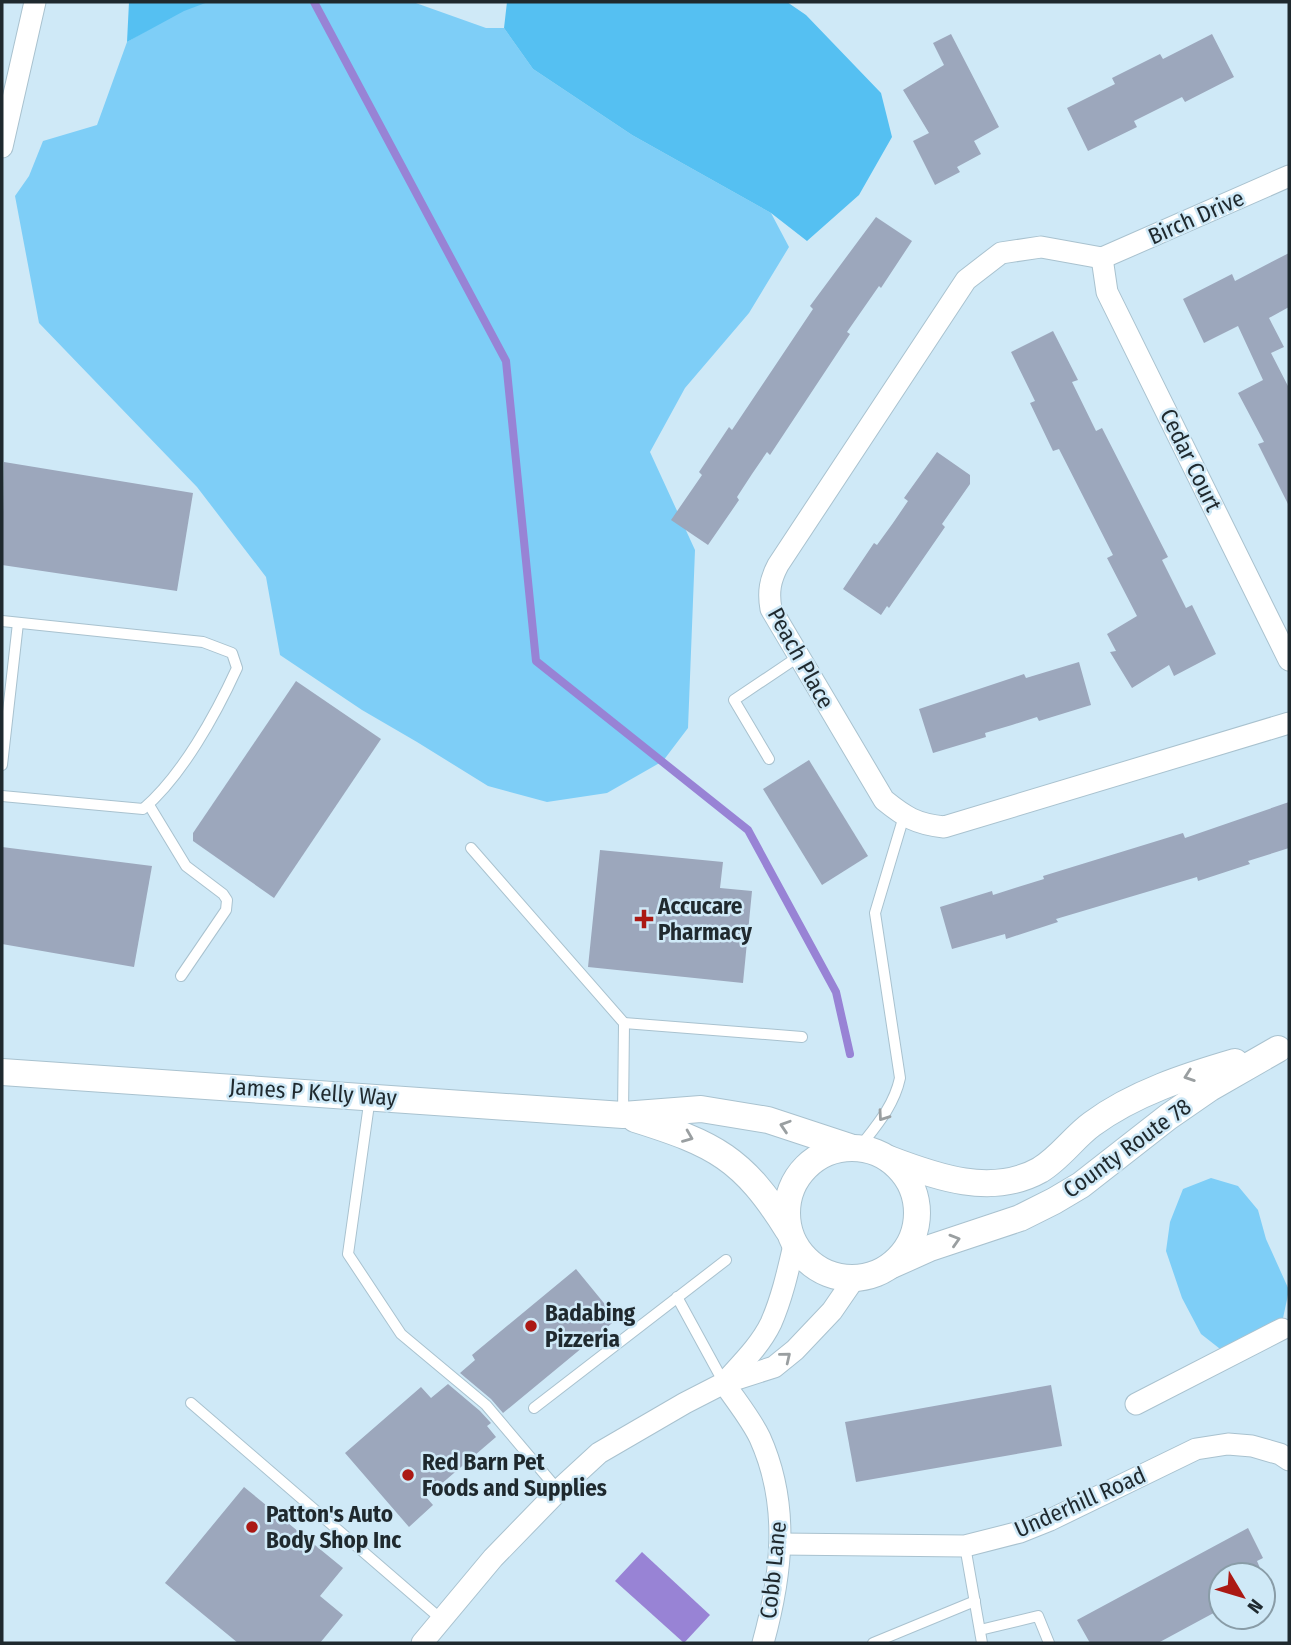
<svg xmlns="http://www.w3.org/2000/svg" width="1291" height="1645" font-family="'Fira Sans Condensed',sans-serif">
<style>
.green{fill:#7ecef7}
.forest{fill:#55c0f2}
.water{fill:#9883d5}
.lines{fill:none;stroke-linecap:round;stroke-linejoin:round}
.stream{stroke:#9883d5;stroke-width:8}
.building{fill:#9ca7bc}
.service-casing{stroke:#a9c2cf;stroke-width:12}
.minor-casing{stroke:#a9c2cf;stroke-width:23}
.tertiary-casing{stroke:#a9c2cf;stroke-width:28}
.service{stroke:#fff;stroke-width:10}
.minor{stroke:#fff;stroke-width:21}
.tertiary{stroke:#fff;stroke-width:26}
.oneway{stroke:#9a9fa1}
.poi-dot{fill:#ab1914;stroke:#cfe9f7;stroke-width:2.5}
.labels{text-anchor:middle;stroke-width:5;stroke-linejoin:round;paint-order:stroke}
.street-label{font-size:23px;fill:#1f292e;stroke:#cfe9f7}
.poi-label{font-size:23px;font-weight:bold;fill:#1f292e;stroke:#cfe9f7;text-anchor:start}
</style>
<rect width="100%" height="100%" fill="#cfe9f7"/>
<g class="green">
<polygon points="196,2 413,2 486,28 504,28 533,69 632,135 771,213 789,247 749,313 685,388 650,452 695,550 688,728 663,761 607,793 547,802 488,786 417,742 362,710 280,655 266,577 197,487 39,323 15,196 29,176 43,141 97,125 127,42"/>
<polygon points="1211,1178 1238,1186 1258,1210 1266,1239 1289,1290 1279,1337 1224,1352 1201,1334 1182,1298 1166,1251 1170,1222 1183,1189"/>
</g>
<g class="forest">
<polygon points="129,2 208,2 184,11 127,42"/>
<polygon points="507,2 787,2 806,15 881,93 892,137 859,195 807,241 771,213 632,135 533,69 504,28"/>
</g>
<polygon class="water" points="642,1552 710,1615 684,1643 615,1581"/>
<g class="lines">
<polyline class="stream" points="314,2 506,361 536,661 748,830 836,992 850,1054"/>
</g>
<g class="building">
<polygon points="951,34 999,127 974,141 981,154 957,167 960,172 935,185 913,141 929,133 903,90 944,65 933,43"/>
<polygon points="1212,34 1234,77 1185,102 1182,97 1134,121 1137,127 1088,151 1067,108 1115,84 1112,78 1160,54 1163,59"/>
<polygon points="876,217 912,241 881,288 879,286 847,332 850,334 770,455 767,452 752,474 737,497 739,500 708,545 671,520 702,475 699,472 729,427 732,430 813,309 810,306"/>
<polygon points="1289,253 1289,307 1269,318 1284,347 1271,353 1289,388 1289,506 1258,444 1264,442 1238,393 1263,380 1238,326 1204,343 1183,299 1232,274 1235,281"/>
<polygon points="1053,331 1078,380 1072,382 1096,431 1102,428 1168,557 1162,560 1186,608 1192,605 1216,654 1174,676 1169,665 1132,688 1110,652 1116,651 1107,634 1137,616 1107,558 1113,555 1059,449 1053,451 1030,403 1035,401 1011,352"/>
<polygon points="937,452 970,475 970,484 942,524 945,527 889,608 887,606 881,615 843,589 874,543 877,545 893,523 908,501 904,498"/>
<polygon points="4,462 193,493 177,591 2,565"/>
<polygon points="1079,662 1091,705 1039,721 1037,717 1012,725 985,733 986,737 933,753 919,709 1024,674 1026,678"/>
<polygon points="296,681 381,739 274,898 193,841 193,833"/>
<polygon points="809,760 868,856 822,885 763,789"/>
<polygon points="1289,802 1289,848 1248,861 1250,864 1198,881 1197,877 1056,919 1058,922 1006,939 1005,934 952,949 940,907 992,891 993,895 1018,887 1044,879 1043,876 1183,833 1185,838"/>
<polygon points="2,847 152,866 134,967 2,944"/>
<polygon points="600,850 723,862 720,888 752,891 743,983 588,967"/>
<polygon points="576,1269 617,1319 503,1413 491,1399 460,1373 475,1360 472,1355"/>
<polygon points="448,1384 480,1411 491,1423 487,1426 496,1437 426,1497 433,1505 409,1527 345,1453 421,1387 431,1398"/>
<polygon points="1051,1385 1062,1446 856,1482 845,1422"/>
<polygon points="244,1487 343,1568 320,1596 343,1615 320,1643 238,1643 165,1583"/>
<polygon points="1248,1528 1263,1558 1257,1561 1263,1575 1221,1575 1221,1609 1158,1643 1090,1643 1077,1620"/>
</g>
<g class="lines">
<defs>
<g id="service">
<path d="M2,621L203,642L232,653L237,668C216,714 182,776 143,809L2,796"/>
<polyline points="769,759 734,700 798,657"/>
<polyline points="2,765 18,623"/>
<polyline points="149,805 186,866 223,894 227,900 226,910 181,976"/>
<polyline points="471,848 624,1023 623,1115"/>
<polyline points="624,1023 802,1037"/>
<polyline points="370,1097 348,1254 401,1334 486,1405 558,1490"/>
<path d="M859,1148C876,1126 894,1106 900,1078L875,913L904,816"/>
<polyline points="677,1297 724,1383"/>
<polyline points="191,1403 441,1619"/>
<polyline points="534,1408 726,1260"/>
<polyline points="965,1546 982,1643"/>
<polyline points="980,1630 1038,1616 1049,1643"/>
<polyline points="873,1643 975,1601"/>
</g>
<g id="minor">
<polyline points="2,147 35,2"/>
<path d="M1102,258L1041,247L1001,253L966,280L778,565C770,580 768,592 771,609L884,800C905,817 916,824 944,827L1289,723"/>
<polyline points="1102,258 1107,292 1289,660"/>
<polyline points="1102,258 1289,176"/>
<path d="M724,1383C736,1401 751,1419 760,1438C790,1505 782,1574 763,1643"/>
<path d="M724,1383C740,1365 760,1346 771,1323C782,1298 788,1271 794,1245"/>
<polyline points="1136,1404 1282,1329"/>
<polyline points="781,1544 965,1546 1020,1532 1050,1520 1196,1449 1228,1444 1252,1446 1280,1454 1289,1460"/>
<polyline points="422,1643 493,1558 562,1487 599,1453 685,1403 724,1383 774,1367 795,1350 832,1311 854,1279"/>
</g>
<g id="tertiary">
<polyline points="2,1072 623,1115 701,1109 768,1120 850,1147"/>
<path d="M635,1119C715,1144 743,1158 788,1230"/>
<circle cx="852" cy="1213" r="65"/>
<path d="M889,1159C936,1177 992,1197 1040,1170C1060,1158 1074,1137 1092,1124C1134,1093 1187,1076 1235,1062"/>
<polyline points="892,1265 930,1248 1020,1218 1054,1201 1081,1185 1168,1117 1210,1088 1278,1049"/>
</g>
</defs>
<use href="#service" class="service-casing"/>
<use href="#minor" class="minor-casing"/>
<use href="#tertiary" class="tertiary-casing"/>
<use href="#service" class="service"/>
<use href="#minor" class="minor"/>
<use href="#tertiary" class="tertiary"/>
</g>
<defs><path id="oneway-chevron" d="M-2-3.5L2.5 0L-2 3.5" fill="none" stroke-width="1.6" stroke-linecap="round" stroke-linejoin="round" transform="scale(1.75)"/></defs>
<g class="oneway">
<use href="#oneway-chevron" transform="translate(1189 1076) rotate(161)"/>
<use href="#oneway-chevron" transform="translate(883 1116) rotate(125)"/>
<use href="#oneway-chevron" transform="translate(785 1126) rotate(-162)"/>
<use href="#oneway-chevron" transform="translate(688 1137) rotate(22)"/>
<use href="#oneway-chevron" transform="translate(955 1240) rotate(-17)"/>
<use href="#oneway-chevron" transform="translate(786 1357) rotate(-39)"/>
</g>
<g class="poi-dot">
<path d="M640.5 908.5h7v7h7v7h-7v7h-7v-7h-7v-7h7z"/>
<circle cx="531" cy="1326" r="7"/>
<circle cx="408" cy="1475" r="7"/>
<circle cx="252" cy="1527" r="7"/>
</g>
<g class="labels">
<g class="street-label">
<text transform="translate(1196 217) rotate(-24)" y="8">Birch Drive</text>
<text transform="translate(1191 460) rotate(64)" y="8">Cedar Court</text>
<text transform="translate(801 658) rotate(61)" y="8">Peach Place</text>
<text transform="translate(313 1092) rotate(4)" y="8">James P Kelly Way</text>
<text transform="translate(1127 1148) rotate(-36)" y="8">County Route 78</text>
<text transform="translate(1080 1502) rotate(-24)" y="8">Underhill Road</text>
<text transform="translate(773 1570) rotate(-84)" y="8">Cobb Lane</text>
</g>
<g class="poi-label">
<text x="658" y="914">Accucare<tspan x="658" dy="26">Pharmacy</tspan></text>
<text x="545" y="1321">Badabing<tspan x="545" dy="26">Pizzeria</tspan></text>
<text x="422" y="1470">Red Barn Pet<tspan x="422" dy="26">Foods and Supplies</tspan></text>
<text x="266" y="1522">Patton's Auto<tspan x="266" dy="26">Body Shop Inc</tspan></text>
</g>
</g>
<rect width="1291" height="1645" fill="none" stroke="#1f292e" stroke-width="7"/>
<g transform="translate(1242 1596) rotate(128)"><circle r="33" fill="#cfe9f7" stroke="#899ca7" stroke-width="2"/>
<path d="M0-5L12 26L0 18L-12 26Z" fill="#ab1914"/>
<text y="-10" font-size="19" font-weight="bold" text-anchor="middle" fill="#1f292e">N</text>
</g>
</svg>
